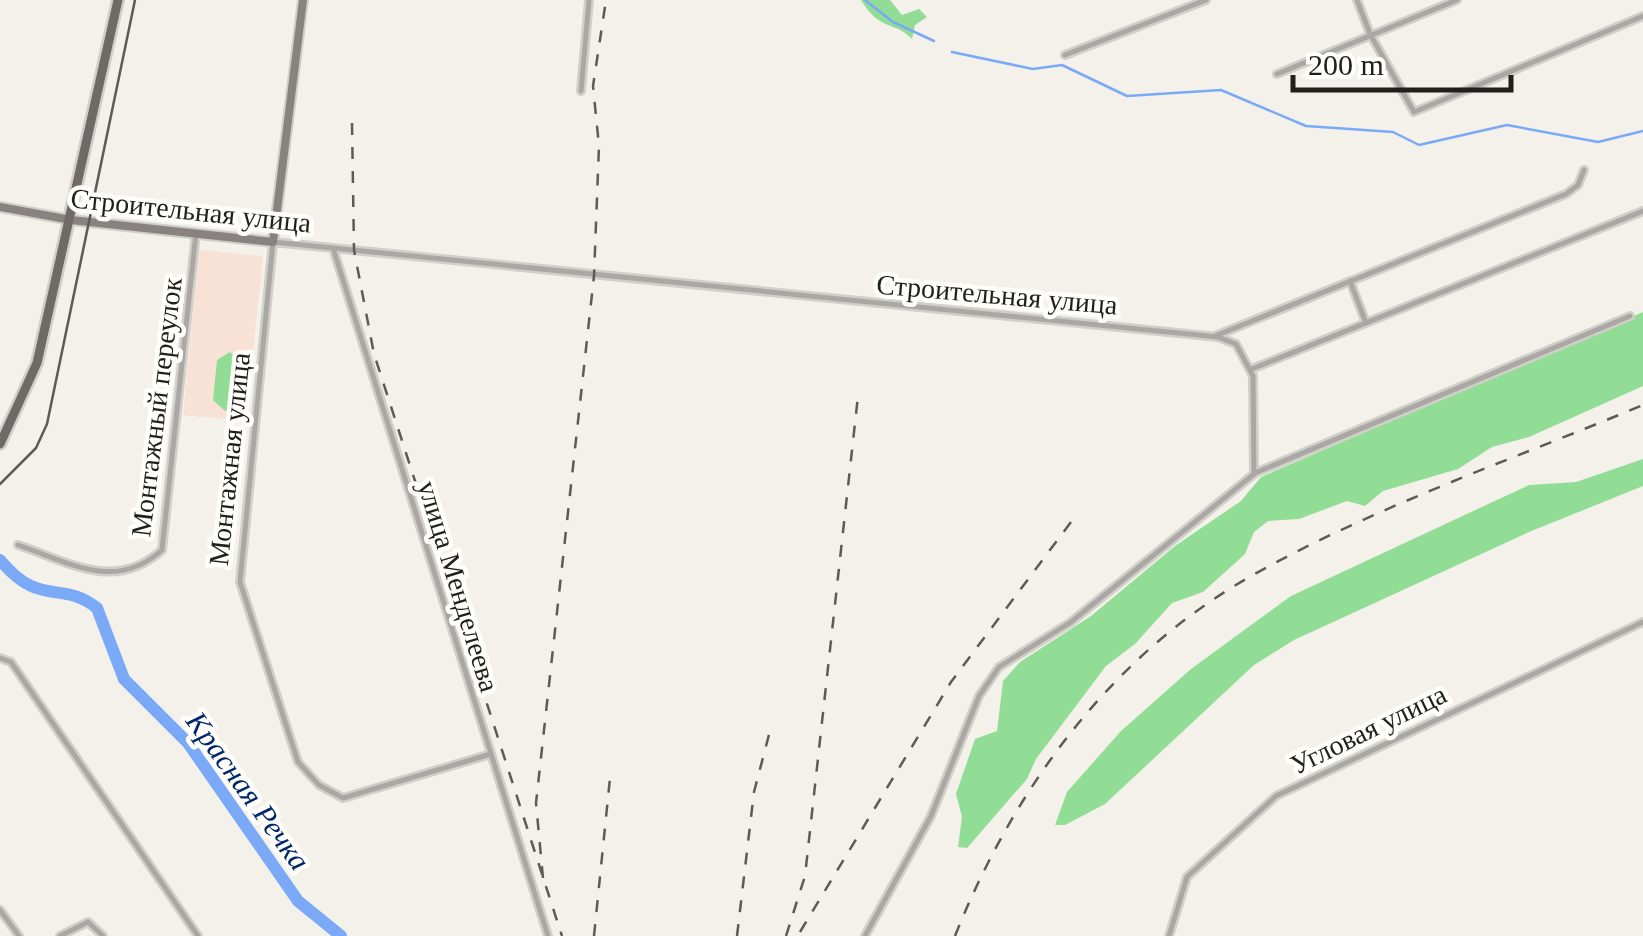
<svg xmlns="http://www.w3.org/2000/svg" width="1643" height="936" font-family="Georgia,serif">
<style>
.education{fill:#f8e2d5}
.green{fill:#92dd95}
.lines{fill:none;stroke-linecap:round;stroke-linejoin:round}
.stream{stroke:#7aa9f8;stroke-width:2.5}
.river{stroke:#7aa9f8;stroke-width:12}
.street-casing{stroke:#d1cfc9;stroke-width:10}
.secondary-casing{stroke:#d1cfc9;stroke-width:12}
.primary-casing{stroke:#d1cfc9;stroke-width:14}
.street{stroke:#aaa7a5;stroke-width:5}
.secondary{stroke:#888381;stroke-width:8}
.primary{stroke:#6f6a67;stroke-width:9}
.tram{stroke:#5c5b57;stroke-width:2.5}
.rail{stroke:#5c5b57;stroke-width:2.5;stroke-dasharray:12 12;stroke-linecap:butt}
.labels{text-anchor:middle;stroke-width:9;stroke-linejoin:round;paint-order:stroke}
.street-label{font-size:28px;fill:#1f1f1c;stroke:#fffefb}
.water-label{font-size:30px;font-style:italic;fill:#00276b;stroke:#fffefb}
</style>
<rect width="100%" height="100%" fill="#f3f1ea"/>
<polygon class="education" points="199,250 263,256 246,421 183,415"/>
<g class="green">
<path d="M861,0H890L902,15L919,9L927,17L915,25L912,39C895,21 879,31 861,0Z"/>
<polygon points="1643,312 1643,386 1529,437 1492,447 1458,469 1383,491 1365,506 1347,501 1299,519 1268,521 1254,532 1245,554 1234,564 1203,592 1172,603 1135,644 1106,666 1036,759 1027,779 967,848 958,847 962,817 956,794 975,739 997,731 1003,681 1020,662 1091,616 1175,546 1241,501 1261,477"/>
<polygon points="230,352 241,362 234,409 225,411 213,400 217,360"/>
<polygon points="1643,459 1643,486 1529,532 1294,640 1254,665 1105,804 1065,825 1055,825 1067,792 1121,731 1191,669 1291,596 1529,485 1576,482"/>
</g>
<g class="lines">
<g class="stream">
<polyline points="865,0 893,22 934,41"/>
<polyline points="952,52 1033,69 1062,65 1127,96 1221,90 1306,126 1393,132 1419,145 1507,125 1598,142 1643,131"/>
</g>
<path class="river" d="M0,560C41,609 60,579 97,608L124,679L188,743L298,901L341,936"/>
<defs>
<g id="street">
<polyline points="1357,0 1370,34 1414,112 1643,16"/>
<polyline points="1065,55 1206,0"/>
<polyline points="1277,74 1457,0"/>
<polyline points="581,91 589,0"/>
<polyline points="333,248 548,936"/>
<polyline points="1350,281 1366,323"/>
<polyline points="1215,336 1566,194 1578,185 1584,170"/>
<polyline points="1252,369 1643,211"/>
<polyline points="1255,473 1630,316"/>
<path d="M18,545C71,563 115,592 162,550L196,233"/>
<polyline points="0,658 11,662 198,936"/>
<polyline points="491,754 343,798 319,785 298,762 240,582 273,242 1218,337 1236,344 1253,376 1254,474 1071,622 999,667 979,696 931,816 865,936"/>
<polyline points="0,910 19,936"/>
<polyline points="60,936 88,922 103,936"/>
<polyline points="1169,936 1187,877 1276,796 1643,622"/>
</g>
<polyline id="secondary" points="0,207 71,220 273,242 303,0"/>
<polyline id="primary" points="0,444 37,363 118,0"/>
</defs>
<use href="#street" class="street-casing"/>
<use href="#secondary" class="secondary-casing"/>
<use href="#primary" class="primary-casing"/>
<use href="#street" class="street"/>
<use href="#secondary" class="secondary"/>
<use href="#primary" class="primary"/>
<polyline class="tram" points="0,484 36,448 47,424 135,0"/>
<g class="rail">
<polyline points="352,123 354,250 374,354 562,936"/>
<polyline points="543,878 536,803 594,276 599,146 593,86 606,0"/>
<polyline points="800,932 951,682 1071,522"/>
<polyline points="594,936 610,778"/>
<polyline points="737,936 754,792 771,727"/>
<polyline points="786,936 805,876 858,396"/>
<path d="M955,936C1014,788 1112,654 1253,575C1376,506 1514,459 1643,405"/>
</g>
</g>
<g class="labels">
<g class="street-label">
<text transform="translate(191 210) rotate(6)" y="10">Строительная улица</text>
<text transform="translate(997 294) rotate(5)" y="10">Строительная улица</text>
<text transform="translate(156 407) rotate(-83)" y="10">Монтажный переулок</text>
<text transform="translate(229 459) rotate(-84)" y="10">Монтажная улица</text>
<text transform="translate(459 586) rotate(73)" y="10">улица Менделеева</text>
<text transform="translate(1368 729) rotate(-26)" y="10">Угловая улица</text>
</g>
<g class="water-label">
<text transform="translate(248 791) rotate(54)" y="10">Красная Речка</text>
</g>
</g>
<path d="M1293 75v15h218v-15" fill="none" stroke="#1f1f1c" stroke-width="5"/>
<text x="1308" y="75" font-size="30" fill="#1f1f1c" stroke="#fffefb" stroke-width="8" paint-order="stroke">200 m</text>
</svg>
